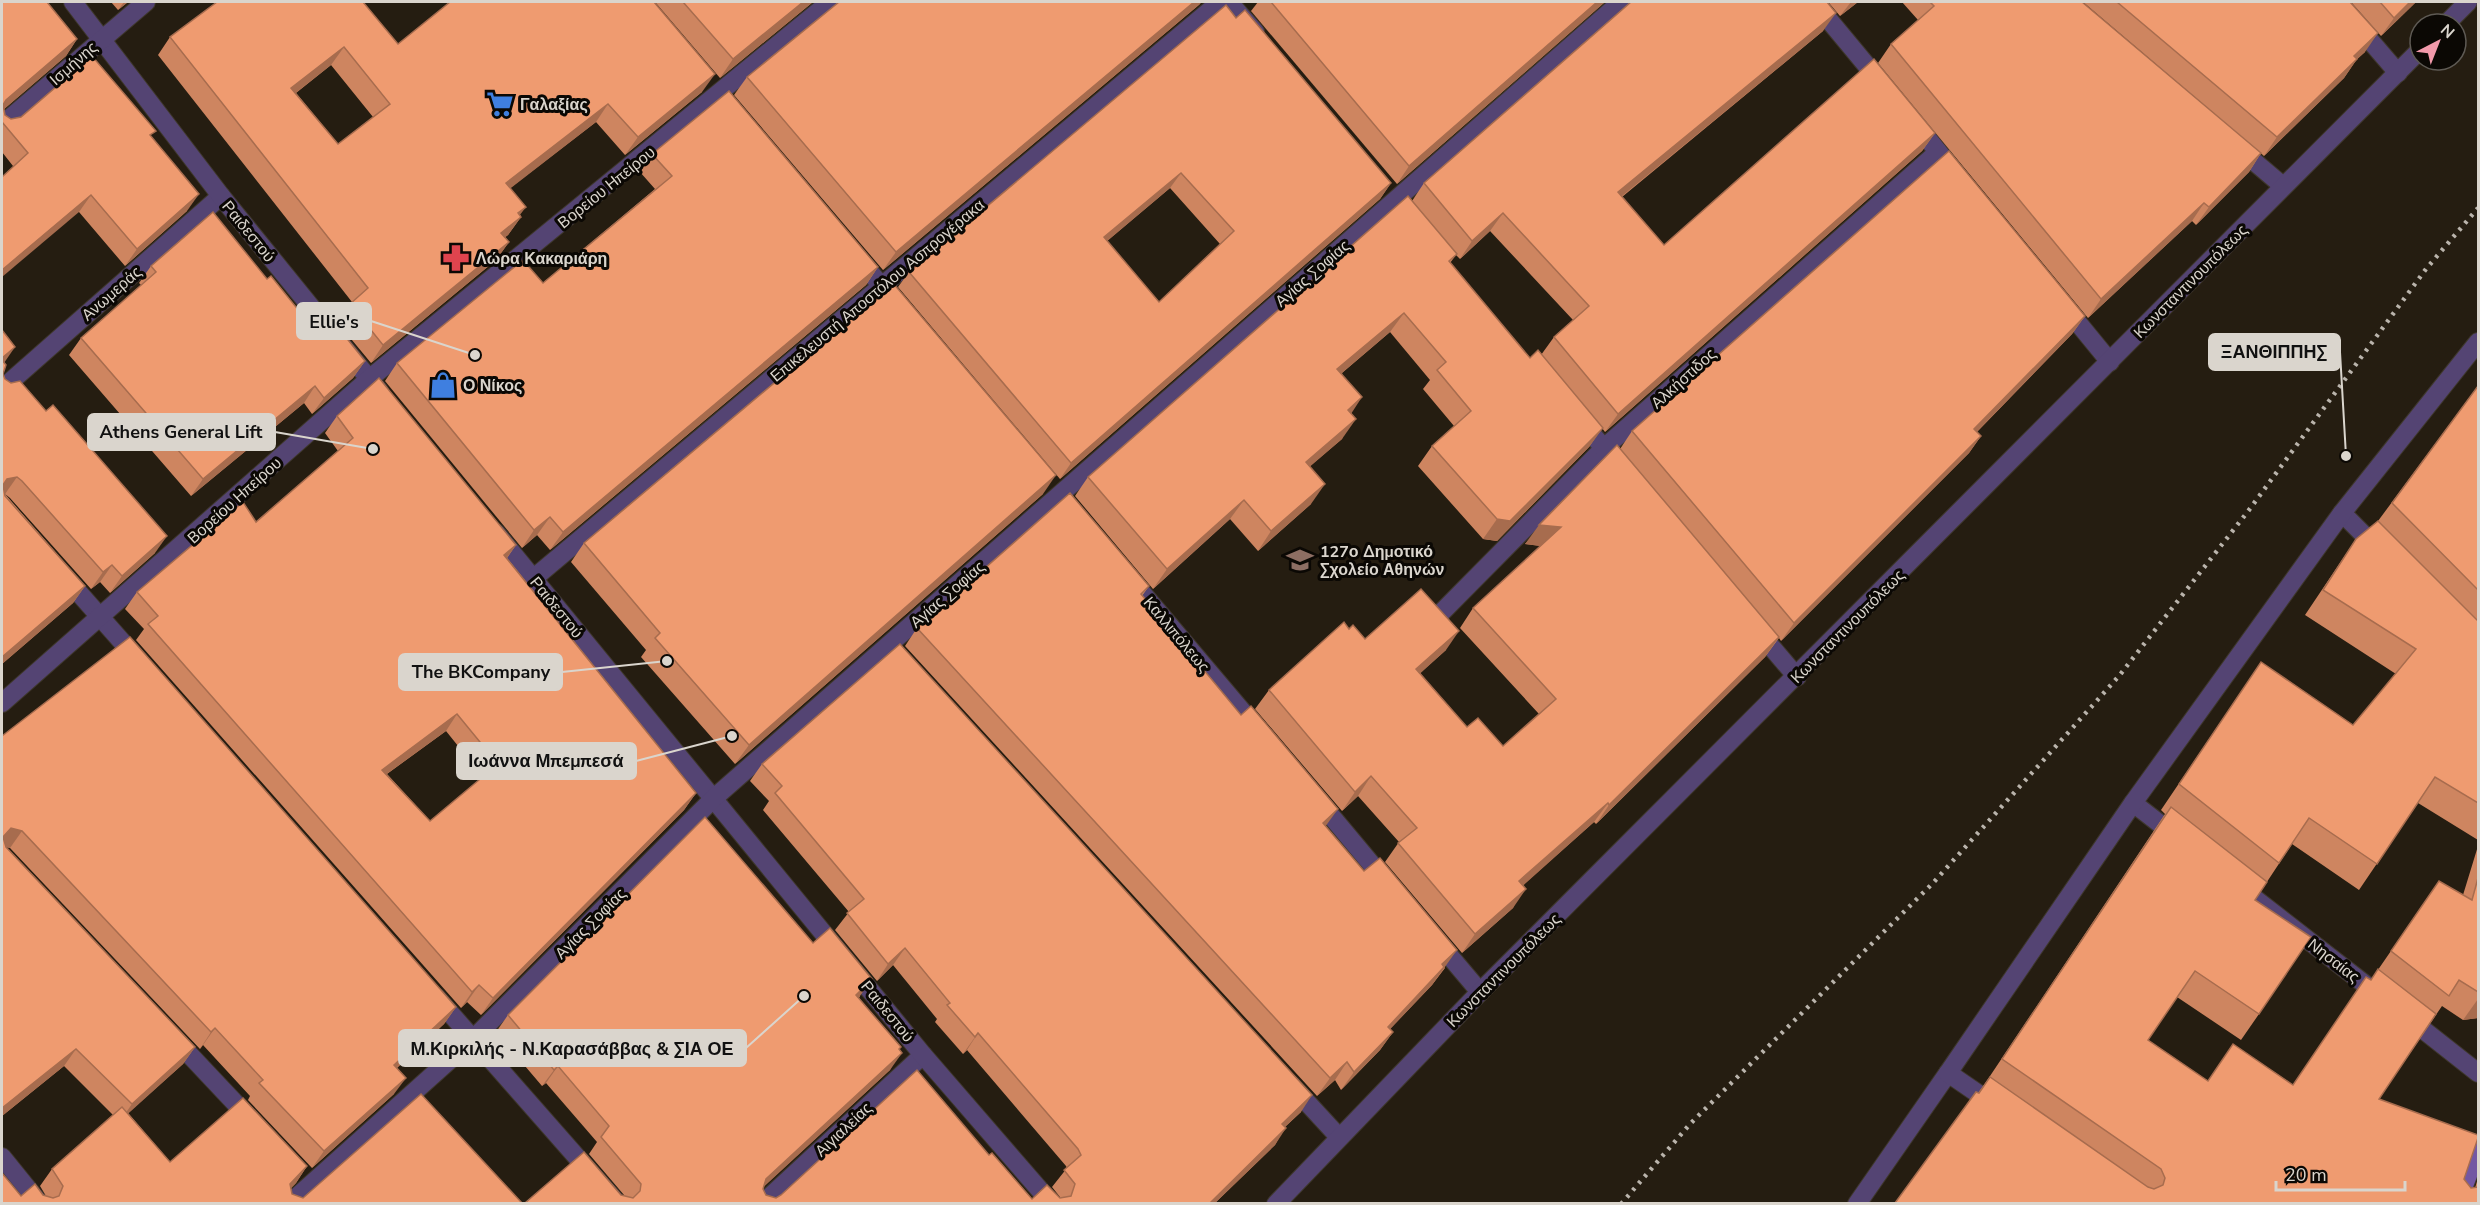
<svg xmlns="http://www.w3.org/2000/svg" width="2480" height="1205" font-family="'Nunito Sans',sans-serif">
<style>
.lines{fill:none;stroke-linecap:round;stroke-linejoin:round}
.service-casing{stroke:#3e372b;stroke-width:20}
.minor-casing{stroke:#3e372b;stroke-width:20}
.tertiary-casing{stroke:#3e372b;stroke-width:20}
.secondary-casing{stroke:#3e372b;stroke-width:20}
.service{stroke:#544473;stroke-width:18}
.minor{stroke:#544473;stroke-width:18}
.tertiary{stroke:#544473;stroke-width:18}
.secondary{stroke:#7357a3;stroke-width:18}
.rail{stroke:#bab4ac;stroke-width:4.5;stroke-dasharray:3 6;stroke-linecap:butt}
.wall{fill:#ce8560;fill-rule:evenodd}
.shaded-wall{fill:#a76c4e}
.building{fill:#ef9b70;stroke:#a76c4e;stroke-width:1.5;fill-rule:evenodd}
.labels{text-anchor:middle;stroke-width:6;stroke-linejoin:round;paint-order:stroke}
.street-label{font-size:16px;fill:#dad5cd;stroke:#0b0804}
.poi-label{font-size:16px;font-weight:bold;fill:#dad5cd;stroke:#0b0804;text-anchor:start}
.leader{fill:none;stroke:#dad5cd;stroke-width:2}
.callout-dot{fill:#dad5cd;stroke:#0b0804;stroke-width:2}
.callout{fill:#dad5cd;stroke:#dad5cd;stroke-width:2}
.callout-label{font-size:18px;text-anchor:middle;font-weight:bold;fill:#111}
</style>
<rect width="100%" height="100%" fill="#251d11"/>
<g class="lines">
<defs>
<g id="service">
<polyline points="2237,147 2283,186"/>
<polyline points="2,389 221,196"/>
<polyline points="1438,616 1604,448 1938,152"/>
<polyline points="172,1036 252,1121"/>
<polyline points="762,1204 923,1055"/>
</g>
<g id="minor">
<polyline points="73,2 221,196 379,391"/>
<polyline points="1229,2 1255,32"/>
<polyline points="1814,2 1882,84"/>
<polyline points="2337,2 2398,73"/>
<polyline points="1915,123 1956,174"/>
<polyline points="2,125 146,2"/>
<polyline points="857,257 901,309"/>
<polyline points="2065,307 2110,362"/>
<polyline points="1581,421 1623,471"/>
<polyline points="2342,513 2379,550"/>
<polyline points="496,533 923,1055 1052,1204"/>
<polyline points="1127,575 1258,730"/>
<polyline points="64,576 139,661"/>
<polyline points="534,578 1220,2"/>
<polyline points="1757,630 1797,677"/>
<polyline points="1317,799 1388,884"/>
<polyline points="2133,803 2177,837"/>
<polyline points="2236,884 2380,996"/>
<polyline points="1437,941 1480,992"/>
<polyline points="436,997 618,1204"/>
<polyline points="2407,1017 2478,1073"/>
<polyline points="1291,1085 1338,1136"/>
<polyline points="2,1157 40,1204"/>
<polyline points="289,1204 473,1039 714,798 1621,2"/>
<polyline points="1857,1204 1948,1073"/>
</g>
<g id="tertiary">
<polyline points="2446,24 2468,2"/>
<polyline points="2,703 369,379 830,2"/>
<polyline points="1996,1106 1948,1073 2133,803 2342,513 2478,342"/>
<polyline points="1276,1204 1480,992 2420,50"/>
</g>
<polyline id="secondary" points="2457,1204 2478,1149"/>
</defs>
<use href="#service" class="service-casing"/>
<use href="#minor" class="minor-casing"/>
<use href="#tertiary" class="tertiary-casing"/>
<use href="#secondary" class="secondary-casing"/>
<use href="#service" class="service"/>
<use href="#minor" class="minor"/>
<use href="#tertiary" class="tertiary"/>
<use href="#secondary" class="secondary"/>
<polyline class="rail" points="1621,1204 1690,1124 1933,883 2119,676 2249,510 2426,269 2478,208"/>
</g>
<g class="wall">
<polygon points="2,2 77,39 66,56 4,109 5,115 11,119 152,137 187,211 125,266 79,212 13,166 2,152"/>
<polygon points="111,2 128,2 118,10"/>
<path d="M217,2H366L364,3L398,44L702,92L625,155L596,122L510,188L521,217L508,235L505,237L509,242L496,260L371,363L337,322L352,302L158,55L170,37ZM331,65L373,117L338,144L296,93Z"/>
<polygon points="655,2 813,2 720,78"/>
<polygon points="1258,2 1605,2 1397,184 1251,11"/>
<path d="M1631,2H1858L1840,16L1829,3L1823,31L1622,197L1664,245L1935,133L1922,151L1605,432L1602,428L1589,447L1497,541L1483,539L1418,466L1432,446L1454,426L1423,389L1430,380L1390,332L1342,373L1351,414L1342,439L1310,466L1311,504L1258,551L1230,519L1153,589L1075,496L1088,477L1412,201L1424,183ZM1490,231L1573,320L1554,337L1541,355L1530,358L1450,263L1456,255L1460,259Z"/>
<polygon points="1902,2 2082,2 2261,153 2249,172 2196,225 2192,221 2088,318 1878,63 1891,44 1918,20"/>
<polygon points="2083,2 2350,2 2365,52 2357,59 2344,78 2264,156"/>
<polygon points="2351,2 2416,2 2381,36"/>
<polygon points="1200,4 883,270 734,95 747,77"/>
<path d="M1236,18L1391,183L1380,199L1060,479L898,287L909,272ZM1170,188L1220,244L1159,302L1107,241Z"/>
<polygon points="652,154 878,267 866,285 550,550 537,535 522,548 385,381 397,363 543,283 655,189 640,172"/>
<polygon points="151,266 267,279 308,322 365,361 353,378 312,414 304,403 191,496 69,355 81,338 141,285 139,283"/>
<polygon points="2085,316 2072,334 1977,432 1981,436 1969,453 1781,641 1779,638 1765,657 1596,824 1594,822 1523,885 1513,908 1462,953 1385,862 1399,842 1358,796 1342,811 1255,709 1269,690 1349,629 1365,639 1446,650 1420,673 1467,727 1503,746 1539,714 1460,628 1473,608 1541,546 1525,544 1620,449 1632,431"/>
<polygon points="2,330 4,363 3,374 5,379 155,553 110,593 100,582 91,589 10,498 5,494 85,586 73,603 2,664"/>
<polygon points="2478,386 2478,840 2418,803 2359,890 2292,844 2255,900 2259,1014 2241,1040 2177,997 2148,1040 2208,1081 2233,1044 2293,1085 2366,977 2371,980 2439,881 2463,895 2478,846 2478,1018 2463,1020 2442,1006 2379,1099 2464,1179 2471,1188 2475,1188 2478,1178 2478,1203 1895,1203 1984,1085 2165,814 2161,810 2261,662 2353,725 2396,674 2305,615 2356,539 2378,521"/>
<path d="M337,416L516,545L507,558L696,793L684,810L481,1015L467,1002L461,1008L136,640L144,629L125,609L137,592L256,522L338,451L325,433ZM446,731L483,777L430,821L387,774Z"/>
<polygon points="1043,494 735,764 641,657 646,650 571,562 584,543"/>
<polygon points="1149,586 1142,596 1326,826 1445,968 1432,985 1390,1029 1393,1032 1380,1050 1341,1090 1335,1080 1317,1096 905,646 917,628"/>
<polygon points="2,736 456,1007 444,1024 397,1068 394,1094 312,1168 248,1100 250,1096 203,1045 200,1049 10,848 6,847 195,1047 183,1064 128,1113 170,1162 307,1166 296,1183 291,1188 292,1194 303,1198 2,1203 21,1196 43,1195 46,1196 40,1186 52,1169 113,1115 64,1066 2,1116"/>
<polygon points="762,764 1301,1112 1285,1127 1275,1145 1215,1203 525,1203 621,1195 624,1195 589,1154 597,1142 546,1083 542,1086 496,1032 508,1015 813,943 860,996 859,998 899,1049 890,1070 763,1187 763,1189 766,1195 776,1198 989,1155 1032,1199 1060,1197 1052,1187 1067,1168 1066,1166 967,1050 963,1054 935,1022 937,1019 893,965 877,981 835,930 849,912 763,810 769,801 750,781"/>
</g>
<g class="shaded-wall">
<polygon points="124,2 128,2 118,10"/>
<polygon points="803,2 813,2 720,78 733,59"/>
<polygon points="1194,2 1202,2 1200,4 883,270 896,252"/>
<polygon points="1597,2 1605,2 1397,184 1409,166"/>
<polygon points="1851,2 1858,2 1840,16"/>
<polygon points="2410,2 2416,2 2381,36 2394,18"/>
<polygon points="1836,13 1823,31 1605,210 1618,192"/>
<polygon points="2378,33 2365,52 2341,74 2354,56"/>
<polygon points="77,39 66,56 2,111 2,107 6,100"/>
<polygon points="344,47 331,65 279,106 291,88"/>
<polygon points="2357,59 2344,78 2264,156 2277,137"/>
<polygon points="715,74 702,92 625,155 638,137"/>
<polygon points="608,104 596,122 494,201 506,183"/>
<polygon points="1935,133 1922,151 1605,432 1618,414"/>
<polygon points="2261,153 2249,172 2196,225 2209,207"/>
<polygon points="1181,173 1170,188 1093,253 1104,237"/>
<polygon points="1391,183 1380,199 1060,479 1071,463"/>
<polygon points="199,194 187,211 125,266 137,249"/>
<polygon points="91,195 79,212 2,277 2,270"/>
<polygon points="2204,203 2192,221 2088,318 2101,299"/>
<polygon points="526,207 516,220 521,217 508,235 488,251 501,233 518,213"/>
<polygon points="1503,213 1490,231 1460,259 1472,241"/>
<polygon points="509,242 496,260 371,363 383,345"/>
<polygon points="878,267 866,285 550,550 563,532"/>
<polygon points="1404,313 1390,332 1324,388 1337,369"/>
<polygon points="2085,316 2072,334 1962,447 1974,429"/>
<polygon points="15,347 4,363 2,365 2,358"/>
<polygon points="365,361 353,378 312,414 324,398"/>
<polygon points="315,386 304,403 191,496 203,479"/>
<polygon points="1362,397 1349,417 1348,410"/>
<polygon points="1356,419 1342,439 1292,482 1306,462"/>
<polygon points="1603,428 1589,447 1497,541 1483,539 1497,519"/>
<polygon points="1981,436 1969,453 1781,641 1794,623"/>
<polygon points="1056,475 1043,494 735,764 749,745"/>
<polygon points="17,477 5,494 2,487 7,479"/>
<polygon points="1325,484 1311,504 1258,551 1271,531"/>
<polygon points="1244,500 1230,519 1153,589 1167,569"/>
<polygon points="550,517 537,535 522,548 534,530"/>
<polygon points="1539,525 1561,527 1548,547 1525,544"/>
<polygon points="167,536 155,553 110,593 122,576"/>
<polygon points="516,545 504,562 504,555"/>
<polygon points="112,565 100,582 91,589 103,572"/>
<polygon points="85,586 73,603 2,664 2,657"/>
<polygon points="1459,631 1446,650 1403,689 1416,669"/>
<polygon points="1779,637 1765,657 1596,824 1609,805"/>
<polygon points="457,714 446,731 370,786 382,770"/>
<polygon points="1371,776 1358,796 1342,811 1355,792"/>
<polygon points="696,793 684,810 481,1015 493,998"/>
<polygon points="1608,803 1594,822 1506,901 1519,881"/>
<polygon points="1338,809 1325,827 1323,823"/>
<polygon points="11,828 22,831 10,848 2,846 2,839"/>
<polygon points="1526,889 1513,908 1462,953 1475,934"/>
<polygon points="905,948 893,965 877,981 888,964"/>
<polygon points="1457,950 1432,985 1375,1045 1388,1027 1442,964"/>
<polygon points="872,979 860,996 844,1012 856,995"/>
<polygon points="479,985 467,1002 461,1008 472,992"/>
<polygon points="2478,999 2478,1018 2463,1020"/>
<polygon points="456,1007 444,1024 382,1081 394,1065"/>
<polygon points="215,1028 203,1045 200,1049 211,1032"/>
<polygon points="1393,1032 1380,1050 1341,1090 1354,1072"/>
<polygon points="978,1033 967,1050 963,1054 975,1037"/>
<polygon points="195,1047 183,1064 120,1121 132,1104"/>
<polygon points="76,1049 64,1066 2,1116 2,1108"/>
<polygon points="902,1053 890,1070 754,1196 766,1179"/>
<polygon points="1347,1062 1335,1080 1317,1096 1330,1078"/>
<polygon points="558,1066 546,1083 542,1086 554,1070"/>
<polygon points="406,1078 394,1094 312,1168 324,1151"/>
<polygon points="1312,1095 1301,1112 1270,1140 1282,1124"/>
<polygon points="1286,1128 1275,1145 1215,1203 1210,1203"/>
<polygon points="307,1166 296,1183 278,1201 290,1184"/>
</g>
<g class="building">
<polygon points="2,2 47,2 77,39 6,100 3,105 5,115 11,119 21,117 92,56 156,131 150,135 199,194 137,249 91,195 2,270 2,177 28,153 2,122"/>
<path d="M217,2H363L398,44L450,2H654L715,74L638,137L608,104L506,183L526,207L518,213L521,217L501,233L509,242L383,345L350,304L368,288L170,37ZM344,47L390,104L338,144L291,88Z"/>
<polygon points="683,2 803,2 733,59"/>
<polygon points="839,2 1194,2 896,252 747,77"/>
<polygon points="1271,2 1597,2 1409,166"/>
<polygon points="1631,2 1827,2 1836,13 1618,192 1664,245 1874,59 1935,133 1618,414 1554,337 1589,306 1503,213 1472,241 1424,183"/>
<polygon points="1930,2 2082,2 2261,153 2209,207 2204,203 2101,299 1891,44 1934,6"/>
<polygon points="2117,2 2350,2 2378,33 2354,56 2357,59 2277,137"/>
<polygon points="2380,2 2410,2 2394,18"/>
<path d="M1226,5L1236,18L1245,10L1391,183L1071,463L909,272ZM1181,173L1234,231L1159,302L1104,237Z"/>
<polygon points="729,91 878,267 563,532 550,517 534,530 397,363 523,260 543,283 672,176 652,154"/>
<polygon points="1949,151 2085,316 1974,429 1981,436 1794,623 1632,431"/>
<polygon points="1408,196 1457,254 1449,261 1530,358 1538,350 1603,428 1510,521 1497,519 1432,446 1471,411 1437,370 1446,362 1404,313 1337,369 1362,397 1348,410 1356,419 1306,462 1325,484 1271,531 1244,500 1167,569 1088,477"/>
<polygon points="213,212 267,279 271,276 308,322 321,311 330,321 332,320 365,361 324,398 315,386 203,479 81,338 156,272 151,266"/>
<polygon points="893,283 1056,475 749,745 655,638 660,633 584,543"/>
<polygon points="2,330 15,347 2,358"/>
<polygon points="2,360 6,365 3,374 5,379 11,383 20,381 46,411 53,405 167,536 122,576 112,565 103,572 22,481 17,477 7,479 3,485 5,496 85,586 2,657"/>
<path d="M379,378L516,545L504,555L696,793L493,998L479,985L472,992L148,624L158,616L137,592L243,502L256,522L353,438L337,416ZM457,714L498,764L430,821L382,770Z"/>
<polygon points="2478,386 2478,590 2392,503"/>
<polygon points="1617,445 1779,637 1609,805 1608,803 1519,881 1526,889 1475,934 1398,843 1417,828 1371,776 1355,792 1269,690 1344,622 1349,629 1353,625 1365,639 1421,589 1459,631 1416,669 1467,727 1478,718 1503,746 1556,699 1473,608 1561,527 1539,525"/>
<polygon points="1070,493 1149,586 1141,594 1241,715 1251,706 1338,809 1323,823 1364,871 1380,858 1457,950 1442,964 1444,967 1388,1027 1393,1032 1354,1072 1347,1062 1330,1078 917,628"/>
<polygon points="2378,521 2478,621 2478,803 2435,777 2377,864 2309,818 2279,863 2179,784 2261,662 2353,725 2416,649 2323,590 2356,539"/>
<polygon points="130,637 456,1007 394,1065 406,1078 324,1151 259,1083 263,1080 215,1028 211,1032 22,831 11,828 3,837 6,847 195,1047 132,1104 76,1049 2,1108 2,736"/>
<polygon points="900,644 1312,1095 1282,1124 1286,1128 1210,1203 525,1203 584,1152 621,1195 633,1198 640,1191 641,1184 601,1137 609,1126 558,1066 554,1070 508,1015 705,817 813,943 830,928 872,979 856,995 901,1047 899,1049 902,1053 766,1179 763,1189 766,1195 776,1198 781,1195 917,1070 989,1155 992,1153 1032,1199 1047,1185 1060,1198 1071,1196 1075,1184 1064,1170 1081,1155 1078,1149 978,1033 975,1037 947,1005 950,1003 905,948 888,964 847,913 864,899 775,793 782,786 762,764"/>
<polygon points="2171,807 2267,882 2255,900 2311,937 2259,1014 2195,971 2148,1040 2208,1081 2233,1044 2293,1085 2366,977 2371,980 2378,969 2436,1014 2379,1099 2478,1135 2478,1138 2464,1179 2471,1188 2478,1187 2478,1203 1895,1203 1976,1092 1979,1093 1990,1077 2148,1187 2154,1189 2163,1185 2165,1178 2161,1169 2002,1059"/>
<polygon points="2478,878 2478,992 2459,980 2449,996 2391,951 2439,881 2472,900"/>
<polygon points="421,1094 522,1203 2,1203 2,1173 21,1196 35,1184 43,1195 53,1198 59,1196 63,1186 52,1169 122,1107 170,1162 243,1098 307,1166 290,1184 292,1194 303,1198"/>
</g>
<defs>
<symbol id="supermarket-bare" viewBox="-9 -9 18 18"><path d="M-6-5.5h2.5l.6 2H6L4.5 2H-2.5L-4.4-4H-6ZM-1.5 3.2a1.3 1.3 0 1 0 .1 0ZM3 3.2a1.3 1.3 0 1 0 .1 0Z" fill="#3f7fe0" stroke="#0b0804" stroke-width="2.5" paint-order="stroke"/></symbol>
<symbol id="pharmacy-bare" viewBox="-9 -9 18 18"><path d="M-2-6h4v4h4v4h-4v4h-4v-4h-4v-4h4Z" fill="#e0444e" stroke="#0b0804" stroke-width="2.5" paint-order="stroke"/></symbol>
<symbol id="shop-bare" viewBox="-9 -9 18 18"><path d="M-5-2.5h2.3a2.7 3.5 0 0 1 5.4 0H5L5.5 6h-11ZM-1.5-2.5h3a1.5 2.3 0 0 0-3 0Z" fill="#3f7fe0" stroke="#0b0804" stroke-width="2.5" paint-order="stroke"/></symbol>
<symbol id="school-bare" viewBox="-9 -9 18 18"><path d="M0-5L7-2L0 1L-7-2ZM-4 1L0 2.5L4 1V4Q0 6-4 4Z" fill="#8d6e63" stroke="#0b0804" stroke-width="2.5" paint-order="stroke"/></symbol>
</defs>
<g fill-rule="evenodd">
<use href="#supermarket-bare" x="481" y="85" width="38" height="38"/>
<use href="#pharmacy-bare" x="437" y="239" width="38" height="38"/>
<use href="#shop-bare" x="424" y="366" width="38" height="38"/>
<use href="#school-bare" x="1281" y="541" width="38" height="38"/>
</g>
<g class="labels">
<g class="street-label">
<text transform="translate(73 63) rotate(-41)" y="6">Ισμήνης</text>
<text transform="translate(606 187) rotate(-39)" y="6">Βορείου Ηπείρου</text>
<text transform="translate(249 231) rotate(51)" y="6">Ραιδεστού</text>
<text transform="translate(1312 273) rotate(-41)" y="6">Αγίας Σοφίας</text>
<text transform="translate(2190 281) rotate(-45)" y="6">Κωνσταντινουπόλεως</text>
<text transform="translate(877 290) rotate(-40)" y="6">Επικελευστή Αποστόλου Ασπρογέρακα</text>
<text transform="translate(111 293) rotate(-41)" y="6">Ανωμεράς</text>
<text transform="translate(1683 378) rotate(-42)" y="6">Αλκήστιδος</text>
<text transform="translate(234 500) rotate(-42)" y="6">Βορείου Ηπείρου</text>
<text transform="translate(947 594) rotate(-41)" y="6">Αγίας Σοφίας</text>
<text transform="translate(557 607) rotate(51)" y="6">Ραιδεστού</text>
<text transform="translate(1847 626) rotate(-45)" y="6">Κωνσταντινουπόλεως</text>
<text transform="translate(1177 634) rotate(50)" y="6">Καλλιπόλεως</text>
<text transform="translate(590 923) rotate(-45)" y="6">Αγίας Σοφίας</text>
<text transform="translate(2334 960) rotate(38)" y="6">Νησαίας</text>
<text transform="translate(1503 970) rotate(-45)" y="6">Κωνσταντινουπόλεως</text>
<text transform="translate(888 1011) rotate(51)" y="6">Ραιδεστού</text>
<text transform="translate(843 1129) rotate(-43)" y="6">Αιγιαλείας</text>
</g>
<g class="poi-label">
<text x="520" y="110">Γαλαξίας</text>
<text x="476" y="264">Λώρα Κακαριάρη</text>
<text x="463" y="391">Ο Νίκος</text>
<text x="1320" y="557">127ο Δημοτικό<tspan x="1320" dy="18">Σχολείο Αθηνών</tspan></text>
</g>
</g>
<path class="leader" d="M475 355L371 321M2346 456L2340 352M373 449L275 432M667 661L562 672M732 736L636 761M804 996L746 1048"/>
<g class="callout-dot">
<circle cx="475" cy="355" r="6"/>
<circle cx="2346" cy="456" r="6"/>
<circle cx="373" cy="449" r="6"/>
<circle cx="667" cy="661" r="6"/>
<circle cx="732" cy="736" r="6"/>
<circle cx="804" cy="996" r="6"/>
</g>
<g class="callout">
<rect x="297" y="303" width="74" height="36" rx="6"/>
<rect x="2209" y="334" width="131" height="36" rx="6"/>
<rect x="88" y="414" width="187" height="36" rx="6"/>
<rect x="399" y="654" width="163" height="36" rx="6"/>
<rect x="457" y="743" width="179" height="36" rx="6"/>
<rect x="399" y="1030" width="347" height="36" rx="6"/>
</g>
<g class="callout-label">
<text x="334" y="328">Ellie's</text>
<text x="2274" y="358">ΞΑΝΘΙΠΠΗΣ</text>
<text x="181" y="438">Athens General Lift</text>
<text x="481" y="678">The BKCompany</text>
<text x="546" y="767">Ιωάννα Μπεμπεσά</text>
<text x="572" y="1055">Μ.Κιρκιλής - Ν.Καρασάββας &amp; ΣΙΑ ΟΕ</text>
</g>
<rect width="2480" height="1205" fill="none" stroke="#dad5cd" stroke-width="6"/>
<g transform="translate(2438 42) rotate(42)"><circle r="28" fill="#0b0804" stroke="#5e5a54" stroke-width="1.5"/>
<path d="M0-4.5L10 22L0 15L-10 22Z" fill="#f39aab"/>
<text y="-9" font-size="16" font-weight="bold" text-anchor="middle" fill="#dad5cd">N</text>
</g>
<path d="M2276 1181v9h129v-9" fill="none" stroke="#dad5cd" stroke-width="3"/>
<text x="2285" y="1181" font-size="18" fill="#dad5cd" stroke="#0b0804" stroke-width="4.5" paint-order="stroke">20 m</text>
</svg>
